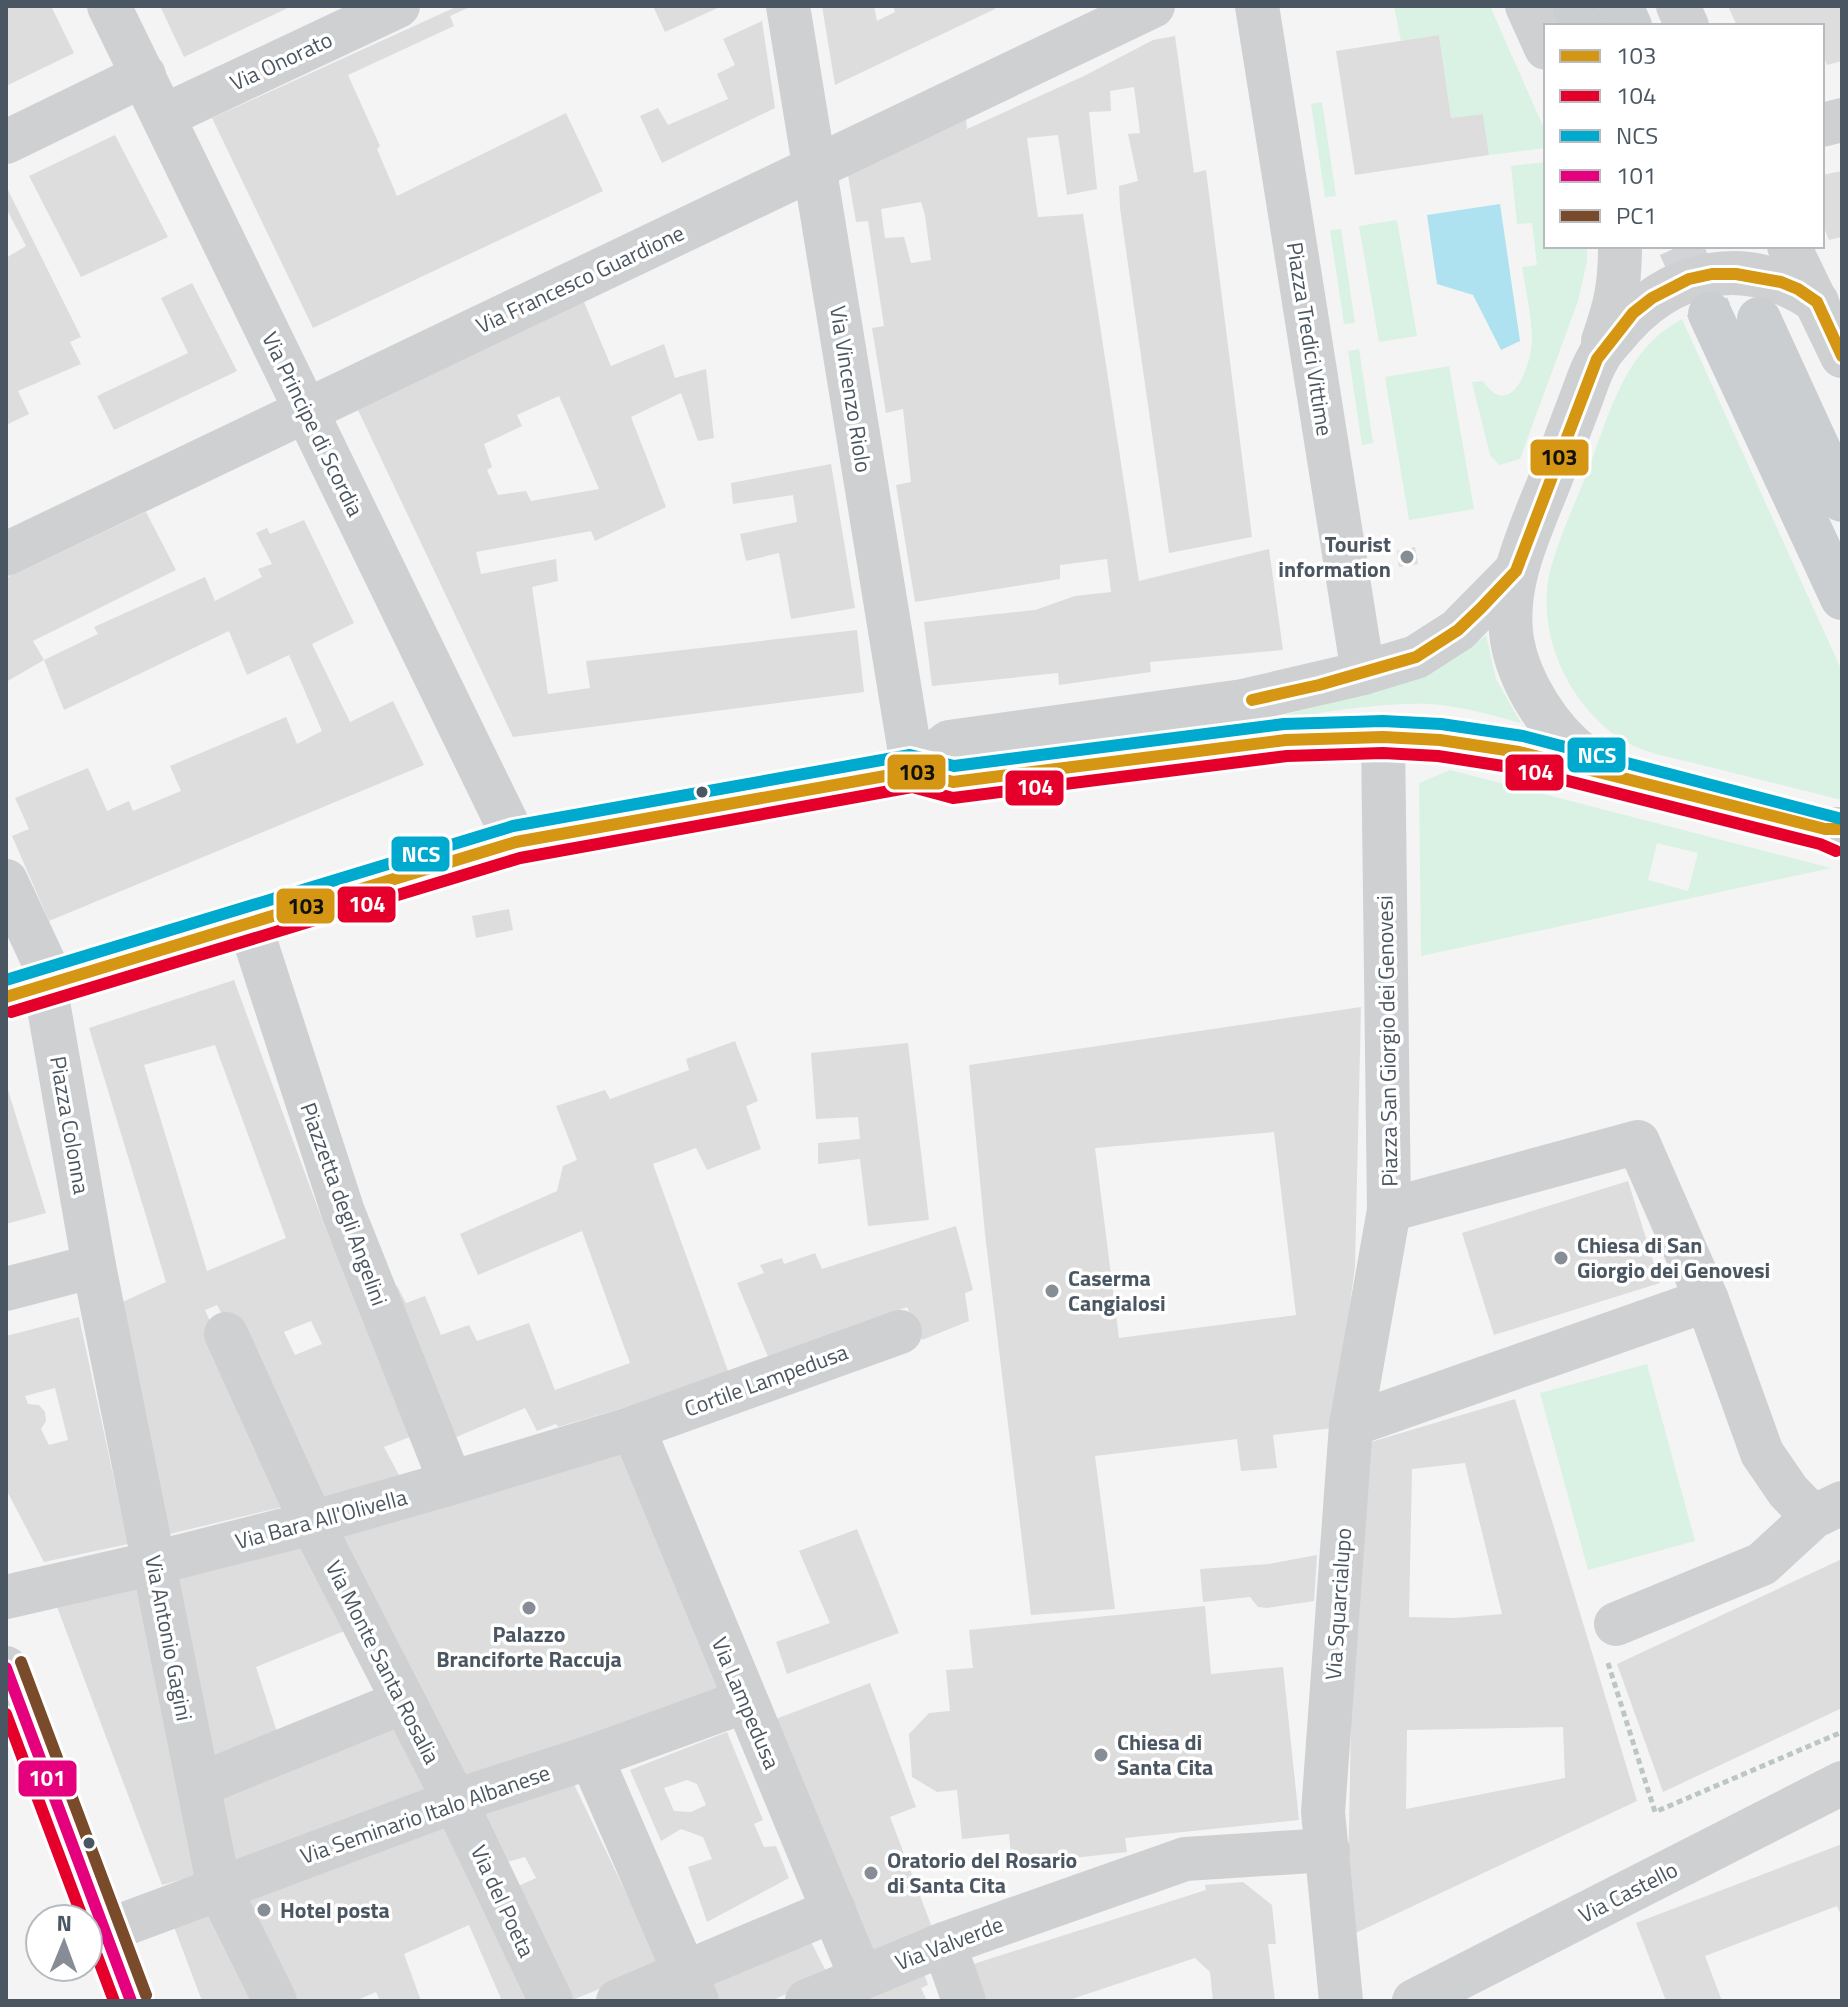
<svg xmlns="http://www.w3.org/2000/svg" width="1848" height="2007" font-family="'Titillium Web',sans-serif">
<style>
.green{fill:#d9f2e3;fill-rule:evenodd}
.water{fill:#aee2f0}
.building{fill:#ddddde;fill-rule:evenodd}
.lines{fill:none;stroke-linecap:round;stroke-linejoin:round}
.major-tunnel{stroke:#d2d4d7;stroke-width:44;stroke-dasharray:44 22;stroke-linecap:butt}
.path{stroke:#bcc7c4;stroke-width:5;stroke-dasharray:6 4;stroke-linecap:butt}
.minor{stroke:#ced0d2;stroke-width:44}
.major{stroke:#caced1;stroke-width:44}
.bus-1-casing{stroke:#fff;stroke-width:18}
.bus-2-casing{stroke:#fff;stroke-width:18}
.bus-3-casing{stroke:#fff;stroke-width:18}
.bus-4-casing{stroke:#fff;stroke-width:18}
.bus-5-casing{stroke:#fff;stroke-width:18}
.bus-1{stroke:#d49613;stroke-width:12}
.bus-2{stroke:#e4002b;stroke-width:12}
.bus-3{stroke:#00a9ce;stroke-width:12}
.bus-4{stroke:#e5007d;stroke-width:12}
.bus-5{stroke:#7a4b2a;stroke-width:12}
.poi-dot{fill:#868d94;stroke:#fff;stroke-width:3}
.bus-dot{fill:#4a5661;stroke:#fff;stroke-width:3}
.labels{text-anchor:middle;stroke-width:7;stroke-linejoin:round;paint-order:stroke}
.street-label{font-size:22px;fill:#4a5661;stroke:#fff}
.poi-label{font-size:22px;font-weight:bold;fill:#4a5661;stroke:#fff;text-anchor:start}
.line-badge{stroke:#fff;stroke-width:3}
.badge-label{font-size:22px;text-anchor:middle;font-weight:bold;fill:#fff}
.pale-badge-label{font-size:22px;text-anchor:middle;font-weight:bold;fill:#111}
</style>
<rect width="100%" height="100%" fill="#f4f4f4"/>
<g class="green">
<polygon points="1394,6 1490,6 1546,133 1546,148 1489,155 1483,114 1451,118 1439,35 1401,41"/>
<polygon points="1322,102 1336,196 1325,197 1311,104"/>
<path d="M1546,162V246H1587V261L1578,301L1520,459L1499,465L1490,455L1472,382L1482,381C1486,384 1491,392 1496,394C1520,405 1533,353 1532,337C1531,314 1526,290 1522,267L1537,265L1532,223L1517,224L1511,166Z"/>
<polygon points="1397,220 1417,336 1379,342 1359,226"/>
<polygon points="1341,229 1355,323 1344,324 1330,230"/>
<path d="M1682,319L1842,671V800C1797,789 1751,777 1706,766C1680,759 1648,755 1624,741C1575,711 1542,648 1547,591C1549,557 1576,503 1588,470C1610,413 1624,350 1682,319Z"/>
<polygon points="1359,349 1373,443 1362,445 1348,351"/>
<polygon points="1449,366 1474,509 1409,520 1385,377"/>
<path d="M1486,635L1496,679L1521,723C1491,715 1461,706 1430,704C1373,702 1314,715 1257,722C1334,701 1422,686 1486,635Z"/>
<path d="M1450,770L1831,868L1421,956L1419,783ZM1657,843L1698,853L1688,891L1648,880Z"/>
<polygon points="1647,1364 1695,1541 1588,1570 1540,1393"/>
</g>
<polygon class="water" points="1500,204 1520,341 1501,350 1473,295 1437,284 1427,215"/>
<g class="building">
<polygon points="6,6 51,6 74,53 6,86"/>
<polygon points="160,6 292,6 184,57"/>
<polygon points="458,6 472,6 450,16 454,26 348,75 380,146 377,149 397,196 566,113 603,191 313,328 212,118"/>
<polygon points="653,6 722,6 665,32"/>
<polygon points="822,6 874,6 877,21 895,12 893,6 994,6 995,9 835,85"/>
<polygon points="1728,6 1842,6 1842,61 1827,65 1822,53 1822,26 1737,26"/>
<polygon points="762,21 775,108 662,163 640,116 658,108 668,125 728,99 717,74 735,65 723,39"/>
<polygon points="1439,35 1451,118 1483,114 1489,155 1355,175 1336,51"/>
<path d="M1175,36L1194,173L1206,170L1252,537L1169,553L1120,208L1119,186L1138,181L1128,134L1140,133L1134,87L1110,91L1111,111L1089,112L1097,189L1067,195L1058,135L1027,138L1038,217L1083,214L1139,581L1269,549L1283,650L1150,662L1151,672L1059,685L1058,673L932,686L924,622L1035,610L1075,596L1111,592L1107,559L1060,565V579L915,602L896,485L911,482L903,409L886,413L872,328L884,326L868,221L856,222L848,175L966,118L967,129L1084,76L1153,40ZM921,202L925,215L931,260L911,263L904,237L885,238L881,209Z"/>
<polygon points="115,135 168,237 81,277 29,176"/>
<polygon points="1842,171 1842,237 1829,240 1822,223 1822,175"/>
<polygon points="6,186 81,337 70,342 81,364 18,391 29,414 6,425 6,258 26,246 8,212 6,213"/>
<polygon points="192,283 237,371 114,430 97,396 188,353 161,298"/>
<path d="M584,302L611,366L664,344L675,378L706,369L714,438L698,441L681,393L631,417L666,507L595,541L591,531L476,552L481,574L556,559L558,581L532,587L548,694L590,688L586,661L857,630L864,692L513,737L358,410ZM559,396L599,489L531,501L526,491L498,495L487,470L492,467L484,444L522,426L517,415Z"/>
<polygon points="831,464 855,608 791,619 779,553 746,561 740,534 797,522 793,495 733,504 731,483"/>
<polygon points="146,512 176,570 33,641 44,660 6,682 6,578"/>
<polygon points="304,520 354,623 312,644 350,722 393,701 424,765 49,921 12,836 29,829 15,798 88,768 107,811 129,801 133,811 181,791 170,766 286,717 297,744 322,731 289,655 247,675 229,631 64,710 44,660 98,634 94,627 205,577 215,601 262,577 258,569 272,564 256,533 267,528 270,534"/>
<polygon points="1415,547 1418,564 1399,567 1397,551"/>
<polygon points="509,909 513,930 476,938 472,916"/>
<path d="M234,980L324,1225L415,1435L384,1447L400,1477L323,1501L217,1305L205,1310L295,1504L161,1536L116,1305L166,1282L89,1028ZM215,1045L286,1238L207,1271L144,1065ZM311,1321L322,1344L295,1355L284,1332Z"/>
<path d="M1361,1007L1355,1267L1333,1428L1273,1435L1277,1468L1241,1471L1237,1439L1095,1456L1115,1609L1031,1615L985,1234L969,1065ZM1274,1132L1296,1315L1119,1338L1095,1148Z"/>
<polygon points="735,1041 758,1101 746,1106 761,1149 707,1170 696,1148 653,1164 728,1371 646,1401 558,1427 556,1424 537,1431 525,1408 454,1438 393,1291 397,1286 406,1303 425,1296 441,1335 469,1325 477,1341 529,1323 555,1390 630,1363 582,1231 478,1275 460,1234 557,1191 563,1166 577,1160 556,1106 605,1090 610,1099 689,1070 686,1059"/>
<polygon points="908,1043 929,1220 868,1226 860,1159 818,1164 818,1143 860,1139 858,1117 816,1119 811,1053"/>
<polygon points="7,1087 46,1213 6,1224 6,1088"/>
<polygon points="1628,1181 1660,1283 1494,1335 1462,1233"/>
<polygon points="956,1226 973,1290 965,1293 969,1321 922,1340 907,1307 769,1359 737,1283 764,1273 760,1265 782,1258 784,1264 815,1253 822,1269"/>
<path d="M79,1317L128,1544L44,1562L6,1489V1336ZM55,1388L68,1440L49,1445L41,1429L46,1421L45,1412L39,1405L28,1404L25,1396Z"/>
<path d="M1515,1399L1637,1801L1347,1937L1353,1614L1361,1445ZM1465,1463L1502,1614L1455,1618L1409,1617L1412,1469ZM1563,1727L1565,1778L1406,1809L1407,1730Z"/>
<polygon points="621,1447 725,1687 453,1784 329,1529"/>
<polygon points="857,1529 899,1633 787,1674 776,1642 830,1623 799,1551"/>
<polygon points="311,1535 354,1627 256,1667 278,1735 206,1758 167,1570"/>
<polygon points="1317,1555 1314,1601 1267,1608 1258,1607 1250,1597 1203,1602 1200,1569 1269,1564"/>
<polygon points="1842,1559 1842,1708 1663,1792 1617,1664"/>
<polygon points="137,1578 198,1875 162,1885 54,1599"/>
<polygon points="1205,1606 1211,1674 1283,1667 1299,1820 1125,1838 1127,1852 1012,1865 1009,1834 962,1839 957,1790 937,1792 912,1777 909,1734 929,1713 950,1711 946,1670 973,1668 969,1630"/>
<polygon points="870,1683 916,1807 890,1817 933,1930 862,1956 773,1720"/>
<polygon points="403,1720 436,1789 231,1862 215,1786"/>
<path d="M727,1732L763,1820L754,1824L764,1847L776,1846L789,1878L707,1922L688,1867L712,1859L703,1837L681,1829L661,1841L630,1770ZM687,1780L697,1784L706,1805L691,1812L674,1811L664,1788Z"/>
<polygon points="570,1776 660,1964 570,2001 516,1887 536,1878 525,1857 503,1863 478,1810"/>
<polygon points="453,1820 541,2001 502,2001 469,1925 404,1954 421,2001 380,2001 376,1992 355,2001 288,2001 235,1898"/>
<polygon points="1842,1844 1842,1918 1837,1906 1705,1956 1722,2001 1666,2001 1636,1923"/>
<polygon points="1243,1882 1272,1905 1276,1944 1268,1944 1275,2001 1213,2001 1210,1972 1195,1958 1066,2001 979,2001 964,1967 1206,1890 1205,1885"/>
<polygon points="206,1905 253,2001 202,2001 171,1919"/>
<polygon points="811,1942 828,1975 771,2001 716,2001 710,1986"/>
<polygon points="924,1973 928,1985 921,1988 927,2001 827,2001"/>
</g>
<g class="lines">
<polyline class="major-tunnel" points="1680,246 1710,313"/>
<polyline class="path" points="1608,1663 1655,1812 1842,1732"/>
<g class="minor">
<polyline points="109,6 516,842"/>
<polyline points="788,6 913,771"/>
<polyline points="1257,6 1363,673"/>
<polyline points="1527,6 1546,48"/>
<polyline points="1678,6 1687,26"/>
<polyline points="164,116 398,6"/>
<polyline points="1822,125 1842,120"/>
<polyline points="6,142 144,75"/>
<polyline points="1789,246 1842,356"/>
<path d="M1817,302C1745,252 1669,269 1615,336C1609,343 1601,351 1597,360C1590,372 1586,386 1581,399C1571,425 1561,452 1551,478C1531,529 1503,584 1512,640C1519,682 1550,731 1584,756C1594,764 1608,774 1620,779C1640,786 1663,789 1684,795C1731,806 1778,818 1825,829H1842"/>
<path d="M1603,341C1616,304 1620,285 1620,246"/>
<polyline points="6,554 1153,6"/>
<polyline points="913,771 949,742 1243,701 1363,673 1416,657 1458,630 1516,571"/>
<polyline points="6,881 53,982"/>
<polyline points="249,922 343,1212 451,1483"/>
<polyline points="45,985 94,1266 219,1888 275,2001"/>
<polyline points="6,997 516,842 673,812 913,771 953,782 1286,740 1383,737 1440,740 1519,752 1618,778"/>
<polyline points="6,1289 94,1266"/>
<polyline points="1707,1300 1762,1453 1788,1491 1813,1517"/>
<polyline points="226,1334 312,1523 455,1801 551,2001"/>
<polyline points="1351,1425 1707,1300 1638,1142 1389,1210"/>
<polyline points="633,1428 861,1977"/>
<polyline points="6,1597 154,1563 312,1523 451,1483 633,1428 900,1332"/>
<polyline points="1616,1624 1762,1564 1813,1517 1842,1503"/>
<polyline points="6,1668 131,2001"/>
<polyline points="591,1757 697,2001"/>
<polyline points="199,1785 403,1702"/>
<polyline points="106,1931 455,1801 591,1757 745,1701"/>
<polyline points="944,1944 964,2001"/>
<polyline points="618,2001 834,1910"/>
<polyline points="807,2001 944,1944 1185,1859 1328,1850"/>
<polyline points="1341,2001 1323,1812 1351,1425 1389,1210 1383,737"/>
<polyline points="1414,2001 1842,1783"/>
</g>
<g class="major">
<polyline points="1574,6 1583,26"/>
<polyline points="1621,6 1630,26"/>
<polyline points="1710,314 1842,598"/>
<polyline points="1759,319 1842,500"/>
</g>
<defs>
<g id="bus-1">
<polyline points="1252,700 1319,685 1416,657 1458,630 1481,608 1516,571 1597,359 1633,313 1652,298 1689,279 1712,274 1736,274 1781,282 1798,289 1817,302 1842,356"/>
<polyline points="6,997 516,842 913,771 953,782 1286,740 1383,737 1440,740 1519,752 1825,829 1842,829"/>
</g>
<g id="bus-2">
<polyline points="11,1012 520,858 912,787 953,798 1287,756 1383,753 1438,756 1516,768 1820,844 1836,851"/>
<polyline points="6,1714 83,1919"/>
<polyline points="88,1932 114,2001"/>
</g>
<polyline id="bus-3" points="6,980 513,826 910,755 954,766 1284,724 1383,721 1441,724 1523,736 1842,819"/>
<polyline id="bus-4" points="6,1668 131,2001"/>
<polyline id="bus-5" points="21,1662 146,1995"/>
</defs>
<use href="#bus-1" class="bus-1-casing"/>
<use href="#bus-2" class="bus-2-casing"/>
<use href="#bus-3" class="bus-3-casing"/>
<use href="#bus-4" class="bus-4-casing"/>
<use href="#bus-5" class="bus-5-casing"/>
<use href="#bus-1" class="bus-1"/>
<use href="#bus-2" class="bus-2"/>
<use href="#bus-3" class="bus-3"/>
<use href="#bus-4" class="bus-4"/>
<use href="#bus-5" class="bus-5"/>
</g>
<g class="poi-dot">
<circle cx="1407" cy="557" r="8"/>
<circle cx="1561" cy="1258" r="8"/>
<circle cx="1052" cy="1291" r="8"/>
<circle cx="529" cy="1608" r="8"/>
<circle cx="1101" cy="1755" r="8"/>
<circle cx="871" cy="1873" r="8"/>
<circle cx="264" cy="1910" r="8"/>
</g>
<g class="bus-dot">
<circle cx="702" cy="792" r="7"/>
<circle cx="89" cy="1843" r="7"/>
</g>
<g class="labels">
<g class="street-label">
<text transform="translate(281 61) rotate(-25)" y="8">Via Onorato</text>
<text transform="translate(580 279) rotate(-25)" y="8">Via Francesco Guardione</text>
<text transform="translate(1310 339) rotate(81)" y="8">Piazza Tredici Vittime</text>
<text transform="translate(851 389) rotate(81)" y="8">Via Vincenzo Riolo</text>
<text transform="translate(313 424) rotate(64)" y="8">Via Principe di Scordia</text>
<text transform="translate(1387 1041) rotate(-91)" y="8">Piazza San Giorgio dei Genovesi</text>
<text transform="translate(70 1125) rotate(80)" y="8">Piazza Colonna</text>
<text transform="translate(344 1204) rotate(70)" y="8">Piazzetta degli Angelini</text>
<text transform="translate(766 1380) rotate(-20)" y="8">Cortile Lampedusa</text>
<text transform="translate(321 1519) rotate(-15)" y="8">Via Bara All'Olivella</text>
<text transform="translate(1338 1604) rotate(-86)" y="8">Via Squarcialupo</text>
<text transform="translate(169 1638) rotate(79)" y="8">Via Antonio Gagini</text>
<text transform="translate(383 1662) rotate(63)" y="8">Via Monte Santa Rosalia</text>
<text transform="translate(746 1703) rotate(67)" y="8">Via Lampedusa</text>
<text transform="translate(425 1814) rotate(-19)" y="8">Via Seminario Italo Albanese</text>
<text transform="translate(1628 1892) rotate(-27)" y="8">Via Castello</text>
<text transform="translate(503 1901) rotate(65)" y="8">Via del Poeta</text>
<text transform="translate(949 1943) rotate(-21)" y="8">Via Valverde</text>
</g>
<g class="poi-label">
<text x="1391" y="552" text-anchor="end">Tourist<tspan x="1391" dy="25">information</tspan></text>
<text x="1577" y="1253">Chiesa di San<tspan x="1577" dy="25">Giorgio dei Genovesi</tspan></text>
<text x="1068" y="1286">Caserma<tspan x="1068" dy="25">Cangialosi</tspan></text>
<text x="529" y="1642" text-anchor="middle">Palazzo<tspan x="529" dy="25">Branciforte Raccuja</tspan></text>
<text x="1117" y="1750">Chiesa di<tspan x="1117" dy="25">Santa Cita</tspan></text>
<text x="887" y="1868">Oratorio del Rosario<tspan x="887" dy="25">di Santa Cita</tspan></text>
<text x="280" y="1918">Hotel posta</text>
</g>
</g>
<g class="line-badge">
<rect x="1529" y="438" width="61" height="39" rx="8" fill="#d49613"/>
<rect x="1566" y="736" width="61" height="38" rx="8" fill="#00a9ce"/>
<rect x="886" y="753" width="61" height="38" rx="8" fill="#d49613"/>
<rect x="1504" y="753" width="61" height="39" rx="8" fill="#e4002b"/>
<rect x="1004" y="769" width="61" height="38" rx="8" fill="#e4002b"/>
<rect x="390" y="835" width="61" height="38" rx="8" fill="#00a9ce"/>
<rect x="336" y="885" width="61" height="39" rx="8" fill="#e4002b"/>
<rect x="275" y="887" width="61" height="38" rx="8" fill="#d49613"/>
<rect x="17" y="1759" width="61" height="39" rx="8" fill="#e5007d"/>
</g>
<g class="badge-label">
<text x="1597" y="763">NCS</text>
<text x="1535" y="780">104</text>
<text x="1035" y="795">104</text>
<text x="421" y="862">NCS</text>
<text x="367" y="912">104</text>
<text x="47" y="1786">101</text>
</g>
<g class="pale-badge-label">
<text x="1559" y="465">103</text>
<text x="917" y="780">103</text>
<text x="306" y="914">103</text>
</g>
<rect width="1848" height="2007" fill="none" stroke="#4a5661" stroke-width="16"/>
<rect x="1544" y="24" width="280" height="224" fill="#ffffff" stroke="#b7bbc0" stroke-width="2"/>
<rect x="1560" y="50" width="40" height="12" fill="#d49613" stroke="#b7bbc0" stroke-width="2"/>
<text x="1616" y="64" font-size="24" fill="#4a5661">103</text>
<rect x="1560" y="90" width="40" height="12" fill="#e4002b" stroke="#b7bbc0" stroke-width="2"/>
<text x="1616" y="104" font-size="24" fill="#4a5661">104</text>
<rect x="1560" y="130" width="40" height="12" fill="#00a9ce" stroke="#b7bbc0" stroke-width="2"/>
<text x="1616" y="144" font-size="24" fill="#4a5661">NCS</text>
<rect x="1560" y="170" width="40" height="12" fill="#e5007d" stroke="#b7bbc0" stroke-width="2"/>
<text x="1616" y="184" font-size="24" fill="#4a5661">101</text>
<rect x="1560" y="210" width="40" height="12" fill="#7a4b2a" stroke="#b7bbc0" stroke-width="2"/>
<text x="1616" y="224" font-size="24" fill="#4a5661">PC1</text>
<g transform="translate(64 1943) rotate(1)"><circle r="38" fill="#ffffff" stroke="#b7bbc0" stroke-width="2"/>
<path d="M0-6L14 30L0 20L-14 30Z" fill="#868d94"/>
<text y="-12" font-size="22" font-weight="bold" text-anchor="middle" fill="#4a5661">N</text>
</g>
</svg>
